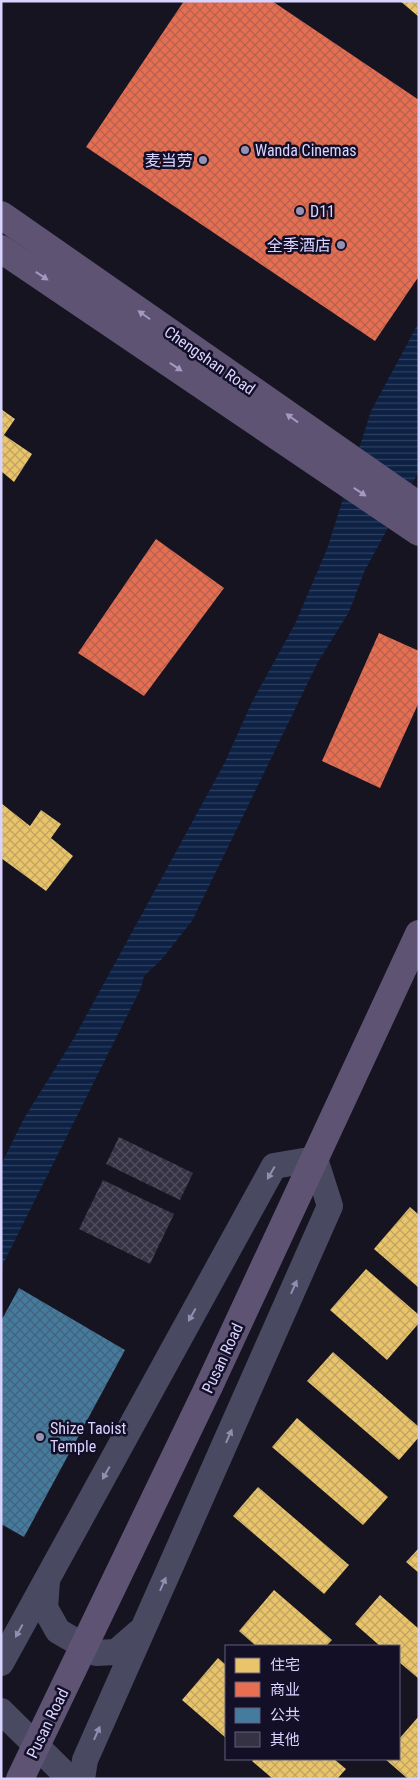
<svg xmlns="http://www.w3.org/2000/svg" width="420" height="1780" font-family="'Roboto Condensed','Noto Sans SC',sans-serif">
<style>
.water{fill:url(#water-rules)}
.homes{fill:url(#homes-cross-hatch)}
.shops{fill:url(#shops-cross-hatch)}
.public{fill:url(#public-cross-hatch)}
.building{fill:url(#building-cross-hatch)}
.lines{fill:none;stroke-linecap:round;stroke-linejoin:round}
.minor{stroke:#4a4962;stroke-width:26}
.major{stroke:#5e5373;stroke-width:28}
.major-bridge{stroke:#5e5373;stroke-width:28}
.oneway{fill:#a29ac0}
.oneway2{fill:#928eb0}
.poi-dot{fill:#9591b1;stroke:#130f26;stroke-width:2}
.labels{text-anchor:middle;stroke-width:5;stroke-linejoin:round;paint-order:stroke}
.poi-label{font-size:16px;fill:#d9d4ff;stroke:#130f26;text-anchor:start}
.street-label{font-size:16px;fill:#d9d4ff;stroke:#130f26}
</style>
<defs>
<pattern id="water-rules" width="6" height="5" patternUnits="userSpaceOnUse" patternTransform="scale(1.25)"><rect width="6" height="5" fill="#0d2144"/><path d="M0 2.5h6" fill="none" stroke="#304060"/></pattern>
<pattern id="homes-cross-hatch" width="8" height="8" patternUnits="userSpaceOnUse" patternTransform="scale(1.25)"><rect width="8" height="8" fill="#e9c46a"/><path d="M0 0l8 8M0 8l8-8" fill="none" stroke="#bfa362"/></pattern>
<pattern id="shops-cross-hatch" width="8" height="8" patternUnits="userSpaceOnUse" patternTransform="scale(1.25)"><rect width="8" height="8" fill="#e76f51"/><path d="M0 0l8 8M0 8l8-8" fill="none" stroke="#b56150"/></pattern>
<pattern id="public-cross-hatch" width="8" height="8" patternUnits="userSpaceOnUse" patternTransform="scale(1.25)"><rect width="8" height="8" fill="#457b9d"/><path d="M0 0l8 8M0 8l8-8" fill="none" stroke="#43637d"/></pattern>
<pattern id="building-cross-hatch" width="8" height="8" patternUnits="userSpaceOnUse" patternTransform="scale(1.25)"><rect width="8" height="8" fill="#343243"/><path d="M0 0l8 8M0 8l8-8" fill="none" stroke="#514f5f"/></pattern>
</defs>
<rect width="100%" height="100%" fill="#161421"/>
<polygon class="water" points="419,322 419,471 365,570 349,612 318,662 192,921 162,959 144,976 141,988 1,1268 1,1165 23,1120 74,1038 224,764 252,702 295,624 327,549 371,411"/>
<g class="homes">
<polygon points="400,1 419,1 419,17"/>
<polygon points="1,409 15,419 4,435 32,454 14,482 1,471"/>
<polygon points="1,803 30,826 41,810 61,824 51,838 73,856 46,891 1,858"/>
<polygon points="410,1207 419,1215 419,1288 374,1249"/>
<polygon points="366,1269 419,1315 419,1323 387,1360 330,1310"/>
<polygon points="333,1352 419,1427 419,1437 399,1460 307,1381"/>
<polygon points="297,1418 388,1497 363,1525 272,1447"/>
<polygon points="258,1487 349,1565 324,1594 233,1516"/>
<polygon points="419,1548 419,1573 406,1562"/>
<polygon points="274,1590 332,1640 326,1646 256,1646 239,1631"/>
<polygon points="380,1595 419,1629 419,1679 399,1662 399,1646 380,1646 355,1624"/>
<polygon points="218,1658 226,1665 226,1738 182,1700"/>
<polygon points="419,1716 419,1779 408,1779 385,1759 399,1759 399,1739"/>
<polygon points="254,1759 334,1759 346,1769 337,1779 273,1779 252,1761"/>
</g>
<g class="shops">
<polygon points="184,1 272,1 419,100 419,276 375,341 86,147"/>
<polygon points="156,539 224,588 144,696 78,653"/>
<polygon points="379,633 419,651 419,702 380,788 322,761"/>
</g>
<polygon class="public" points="19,1288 125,1350 24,1537 1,1524 1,1321"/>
<g class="building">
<polygon points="119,1137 193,1173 180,1200 106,1164"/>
<polygon points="103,1180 174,1214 150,1264 79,1229"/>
</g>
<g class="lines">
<g class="minor">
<polyline points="47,1581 45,1608 58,1631 96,1653 116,1652 139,1632"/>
<polyline points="1,1663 274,1166 315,1159 330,1206 85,1760 82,1779"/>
<polyline points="1,1711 70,1779"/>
</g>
<g class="major">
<polyline points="1,215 419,506"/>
<polyline points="1,249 419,532"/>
<polyline points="209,1386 419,934"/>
</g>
<polyline class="major-bridge" points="20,1779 209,1386"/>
</g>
<defs><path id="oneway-solid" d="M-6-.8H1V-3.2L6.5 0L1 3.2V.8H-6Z" transform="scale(1.25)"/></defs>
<g class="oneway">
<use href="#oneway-solid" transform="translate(42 276) rotate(34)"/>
<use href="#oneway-solid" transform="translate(144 315) rotate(-145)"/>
<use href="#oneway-solid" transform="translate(176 367) rotate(34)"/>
<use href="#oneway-solid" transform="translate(292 418) rotate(-144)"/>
<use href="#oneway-solid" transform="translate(360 492) rotate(34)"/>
</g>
<g class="oneway2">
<use href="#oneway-solid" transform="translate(271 1173) rotate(120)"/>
<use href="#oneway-solid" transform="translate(294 1287) rotate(-66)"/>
<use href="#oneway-solid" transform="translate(192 1315) rotate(119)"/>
<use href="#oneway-solid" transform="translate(229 1436) rotate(-66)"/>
<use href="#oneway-solid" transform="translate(106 1473) rotate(119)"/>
<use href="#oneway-solid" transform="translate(163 1584) rotate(-66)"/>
<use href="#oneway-solid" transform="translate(19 1631) rotate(119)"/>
<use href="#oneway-solid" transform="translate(97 1733) rotate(-66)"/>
</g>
<g class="poi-dot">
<circle cx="245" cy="150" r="5"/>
<circle cx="203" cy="160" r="5"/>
<circle cx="300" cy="211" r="5"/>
<circle cx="341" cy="245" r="5"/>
<circle cx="40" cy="1437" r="5"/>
</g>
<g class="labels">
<g class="poi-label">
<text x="255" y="156">Wanda Cinemas</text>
<text x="193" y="166" text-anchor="end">麦当劳</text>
<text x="310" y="217">D11</text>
<text x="331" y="251" text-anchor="end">全季酒店</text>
<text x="50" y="1434">Shize Taoist<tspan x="50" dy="18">Temple</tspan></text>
</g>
<g class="street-label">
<text transform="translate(210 360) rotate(35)" y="6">Chengshan Road</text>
<text transform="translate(222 1358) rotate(-65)" y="6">Pusan Road</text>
<text transform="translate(47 1723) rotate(-64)" y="6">Pusan Road</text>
</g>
</g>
<rect width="420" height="1780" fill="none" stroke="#d9d4ff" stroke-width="5"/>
<rect x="225" y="1645" width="175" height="115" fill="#130f26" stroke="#625e7d"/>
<rect x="235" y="1658" width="25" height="15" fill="#e9c46a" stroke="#625e7d"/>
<text x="270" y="1670" font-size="15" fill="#d9d4ff">住宅</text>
<rect x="235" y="1682" width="25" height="15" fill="#e76f51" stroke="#625e7d"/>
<text x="270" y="1695" font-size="15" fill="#d9d4ff">商业</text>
<rect x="235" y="1708" width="25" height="15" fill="#457b9d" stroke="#625e7d"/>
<text x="270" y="1720" font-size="15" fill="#d9d4ff">公共</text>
<rect x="235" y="1732" width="25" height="15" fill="#343243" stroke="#625e7d"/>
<text x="270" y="1745" font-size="15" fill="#d9d4ff">其他</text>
</svg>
